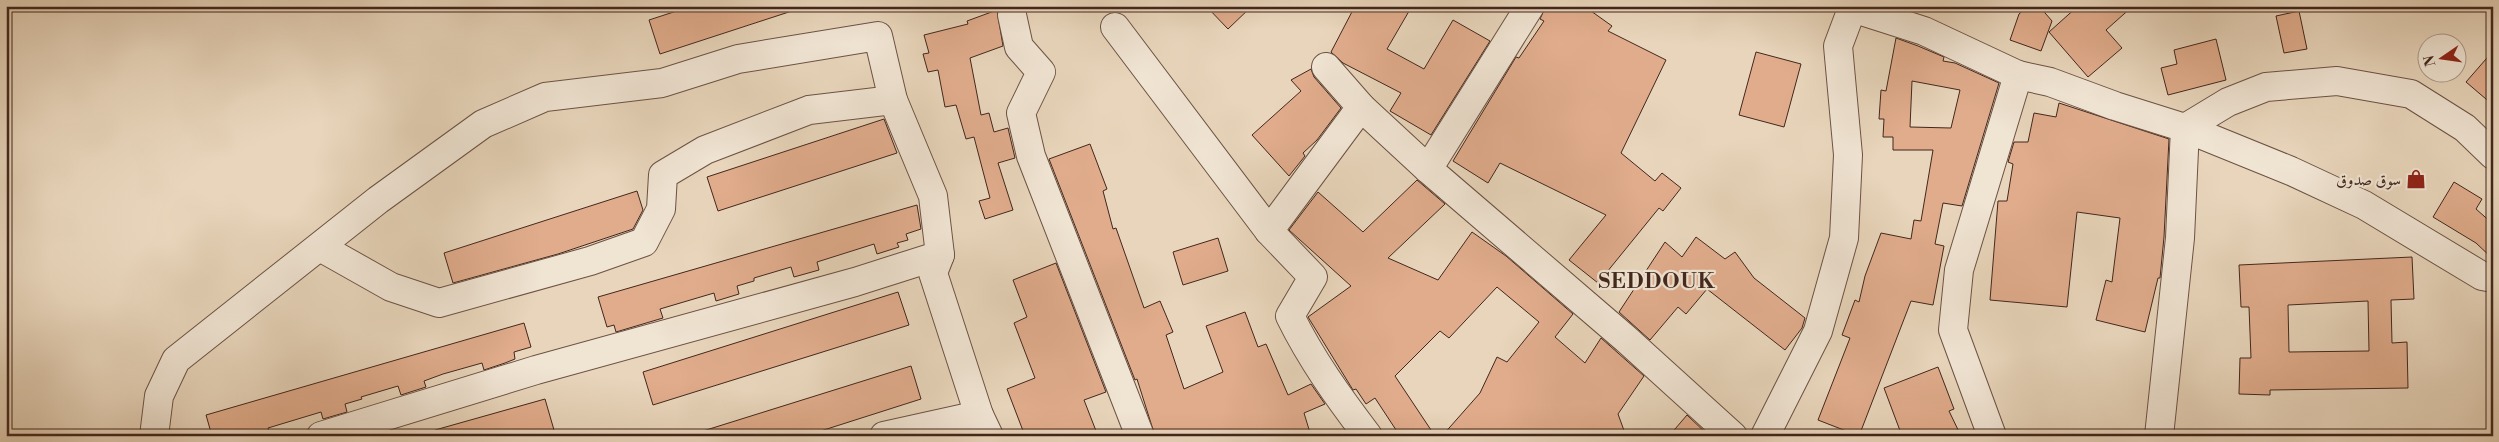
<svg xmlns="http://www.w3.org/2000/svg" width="2499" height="442" font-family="'Libre Bodoni',Amiri,serif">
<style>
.building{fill:#e0ac8c;stroke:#42271d;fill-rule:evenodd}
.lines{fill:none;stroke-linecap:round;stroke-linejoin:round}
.street-casing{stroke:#6c5244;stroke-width:30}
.secondary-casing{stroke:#42271d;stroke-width:30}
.street{stroke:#f0e4d3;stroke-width:28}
.secondary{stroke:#f0e4d3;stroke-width:28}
.labels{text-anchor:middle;stroke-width:4.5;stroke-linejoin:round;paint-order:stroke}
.poi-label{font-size:16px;fill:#42271d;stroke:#f0e4d3;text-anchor:end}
.district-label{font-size:21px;font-weight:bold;letter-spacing:1px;fill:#42271d;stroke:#f0e4d3}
</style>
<rect width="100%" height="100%" fill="#e8d5bb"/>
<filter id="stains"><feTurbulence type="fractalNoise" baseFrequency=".004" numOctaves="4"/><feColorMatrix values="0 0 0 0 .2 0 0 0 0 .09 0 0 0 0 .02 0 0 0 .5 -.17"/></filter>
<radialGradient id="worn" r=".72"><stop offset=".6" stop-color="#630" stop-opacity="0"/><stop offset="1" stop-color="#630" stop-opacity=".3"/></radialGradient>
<g class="building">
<polygon points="692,6 794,6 795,10 660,54 649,20"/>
<polygon points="1206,6 1252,6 1228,29"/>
<polygon points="1355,6 1412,6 1387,49 1424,69 1453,20 1490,41 1431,135 1390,111 1401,93 1343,63 1331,52"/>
<polygon points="1546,6 1584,6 1612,26 1608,31 1666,60 1621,153 1655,181 1662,173 1681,188 1663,211 1659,208 1598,283 1569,260 1606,215 1500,163 1488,183 1453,161 1516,57 1519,58 1544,21 1540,19"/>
<polygon points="2028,6 2039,6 2052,21 2041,51 2010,40 2019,14"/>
<polygon points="2078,6 2133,6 2106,30 2122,48 2088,77 2049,32"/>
<polygon points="997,10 1003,46 970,58 981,115 989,113 994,132 1008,128 1015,158 998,163 1013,210 985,219 979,201 990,198 974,137 966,139 956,105 945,107 938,70 928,72 923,54 929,53 924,35 968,24 967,21"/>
<polygon points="2299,11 2307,49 2284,53 2276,16"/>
<path d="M1896,38L1918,46L1944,57L1943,61L1955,63L1999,83L1962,206L1943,203L1935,244L1944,246L1933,305L1911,301L1859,436L1818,420L1850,338L1842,335L1855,300L1859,302L1865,276L1881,233L1911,239L1914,220L1921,221L1933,150H1893V137H1883L1884,119H1879L1881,90L1886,91ZM1912,81L1960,90L1951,128L1910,127Z"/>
<polygon points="2216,39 2226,80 2168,95 2161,68 2177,64 2174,50"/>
<polygon points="2493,51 2493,105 2466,82"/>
<polygon points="1756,52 1801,64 1784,127 1739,115"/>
<polygon points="1311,69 1314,77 1341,108 1317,140 1303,153 1305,156 1289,176 1252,135 1301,91 1291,80"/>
<polygon points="2059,103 2169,139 2164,237 2160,278 2158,278 2145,332 2096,320 2106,280 2112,282 2120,218 2077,212 2067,307 1990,300 1998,201 2007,201 2013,164 2008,162 2014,142 2028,142 2034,113 2056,117"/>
<polygon points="884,119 897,153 718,211 707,177"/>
<polygon points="1090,144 1107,189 1103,191 1113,229 1116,228 1144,308 1160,301 1173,332 1166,335 1184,389 1223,372 1206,326 1245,312 1258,347 1266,344 1288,395 1311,384 1325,404 1304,413 1311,436 1155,436 1137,379 1135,380 1049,159"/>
<polygon points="1417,180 1445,204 1388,258 1438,280 1472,232 1506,256 1573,314 1555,337 1585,363 1601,338 1644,376 1618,414 1626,436 1442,436 1480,393 1497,357 1507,362 1539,322 1497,287 1449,338 1440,331 1395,376 1435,436 1400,436 1375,398 1366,404 1356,389 1353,390 1308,317 1351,286 1289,230 1318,192 1363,232"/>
<polygon points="2454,182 2482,199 2476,209 2493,224 2493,259 2476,243 2433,217"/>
<polygon points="637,191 643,210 633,229 558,254 453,283 444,253"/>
<polygon points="917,205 921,229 906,234 908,240 897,243 899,247 877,254 874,244 817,262 819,270 794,277 791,267 754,278 754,281 737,286 739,294 716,301 714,293 660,309 663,318 616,332 614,325 607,327 598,297"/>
<polygon points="1696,237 1725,259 1735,252 1754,278 1805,318 1802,328 1785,350 1707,289 1686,314 1678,307 1650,340 1619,312 1665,242 1682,257"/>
<polygon points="1218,238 1228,271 1183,285 1173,252"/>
<path d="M2412,257L2414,299L2391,300L2392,343L2407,342L2408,388L2270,390V395L2239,394L2240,358H2251L2249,307H2241L2239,265ZM2368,301L2369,351L2289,352L2288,305Z"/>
<polygon points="1056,263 1106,392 1084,400 1098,436 1025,436 1007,389 1035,378 1014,323 1027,317 1013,280"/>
<polygon points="898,292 909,325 653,405 643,372"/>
<polygon points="524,323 531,347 514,352 515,359 505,363 484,370 482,363 443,374 424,381 426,387 401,395 398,386 361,397 362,399 345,404 347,412 323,419 321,412 268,428 270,436 212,436 206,415"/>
<polygon points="911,366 921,399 805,436 703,436 703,431"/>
<polygon points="1938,367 1954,409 1949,411 1961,436 1902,436 1884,388"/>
<polygon points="545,399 554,430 533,436 436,436 435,430"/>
<polygon points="1687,415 1709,436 1669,436"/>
</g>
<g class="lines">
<defs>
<g id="street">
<polyline points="1852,8 1924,31 2018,75 1959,270 1953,330 1992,436"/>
<polyline points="1012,15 1019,47 1041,72 1021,113 1031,156 1140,436"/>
<path d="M1115,27L1269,231L1313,277L1290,316C1311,359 1339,398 1368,436"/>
<polyline points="2018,75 2050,82 2115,106 2185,128 2180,238 2159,436"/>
<polyline points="1361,107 1428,169 1626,339 1733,436"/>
<polyline points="2185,128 2291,171 2364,205 2482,276 2493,278"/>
<polyline points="2185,128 2228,102 2266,87 2337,81 2411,94 2465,128 2493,155"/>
<polyline points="1428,169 1530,6"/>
<polyline points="1269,231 1361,107 1326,67"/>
<polyline points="320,247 391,287 439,303 590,261 644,242 661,209 663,175 705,150 809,110 893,100"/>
<polyline points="154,436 159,396 176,360 378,200 483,124 545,97 662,83 738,59 878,36 893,100 933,196 940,255 933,273 979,415 989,436"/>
<polyline points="321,436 536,370 855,282 940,255"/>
<polyline points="884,436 979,415"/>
<polyline points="1765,436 1818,331 1844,238 1848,155 1838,46 1853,6"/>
</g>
<polyline id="secondary" points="1849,6 1852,8"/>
</defs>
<use href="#street" class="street-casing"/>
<use href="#secondary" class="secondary-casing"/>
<use href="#street" class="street"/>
<use href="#secondary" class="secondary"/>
</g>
<defs>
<symbol id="shop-bare" viewBox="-9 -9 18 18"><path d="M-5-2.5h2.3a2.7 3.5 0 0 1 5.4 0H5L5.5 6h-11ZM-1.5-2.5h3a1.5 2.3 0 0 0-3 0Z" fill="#8f2418" stroke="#f0e4d3" stroke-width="2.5" paint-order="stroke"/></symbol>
</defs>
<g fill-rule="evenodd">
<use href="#shop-bare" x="2402" y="165" width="28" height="28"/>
</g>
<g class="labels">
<g class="poi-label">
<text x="2401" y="185">سوق صدوق</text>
</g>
<g class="district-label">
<text x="1657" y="288">SEDDOUK</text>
</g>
</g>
<rect width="2499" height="442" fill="none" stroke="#e8d5bb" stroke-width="25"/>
<rect x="8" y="8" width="2484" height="427" fill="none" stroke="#42271d" stroke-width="2.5"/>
<rect x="12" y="12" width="2474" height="417" fill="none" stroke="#42271d"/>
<g transform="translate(2442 58) rotate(257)"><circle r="24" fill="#f0e4d3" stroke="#aa988a"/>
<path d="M0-4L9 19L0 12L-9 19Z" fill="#8f2418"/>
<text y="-8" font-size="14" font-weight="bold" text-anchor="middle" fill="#42271d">N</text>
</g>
<rect width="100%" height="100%" filter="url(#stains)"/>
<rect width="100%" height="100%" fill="url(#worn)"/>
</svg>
